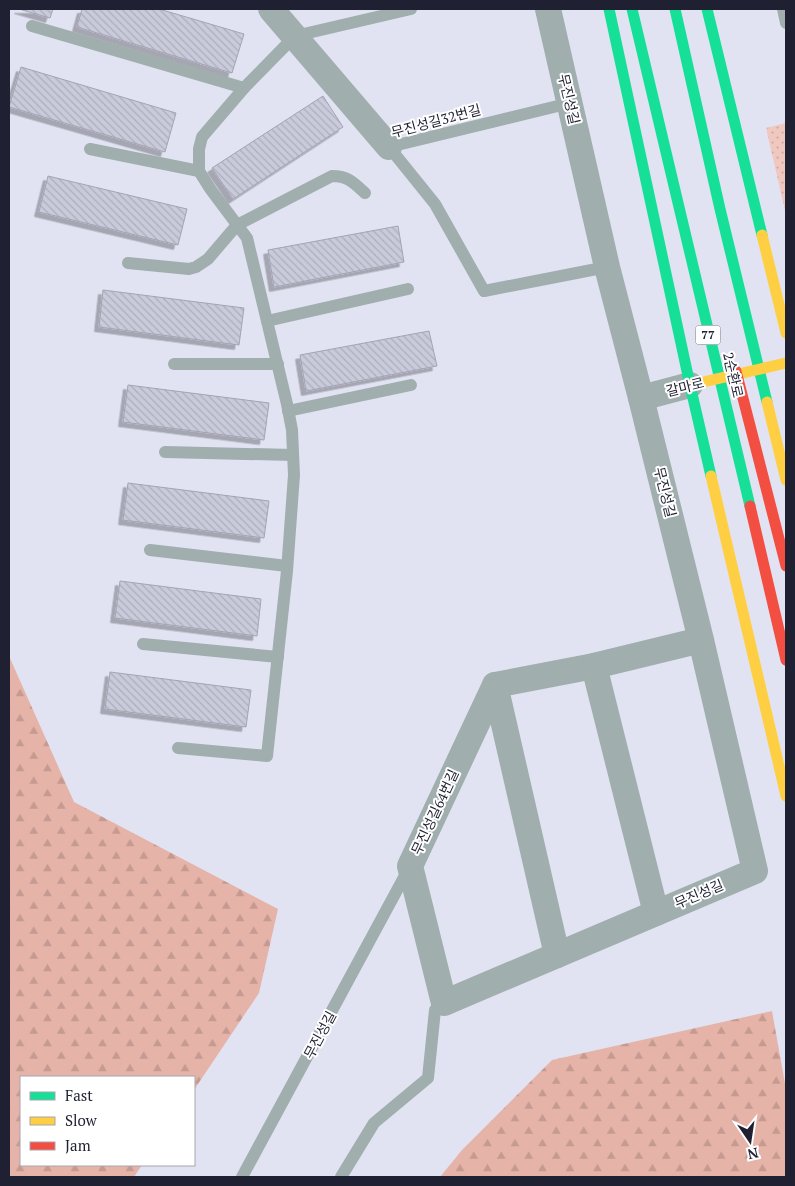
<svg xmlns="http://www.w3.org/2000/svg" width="795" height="1186" font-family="'PT Serif','Noto Sans KR',serif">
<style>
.forest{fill:url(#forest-firs)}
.park{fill:url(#park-dots)}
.building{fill:url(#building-back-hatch);stroke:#a2a4b3;filter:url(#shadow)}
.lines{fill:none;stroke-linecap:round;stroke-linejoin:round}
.lane{stroke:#a0aead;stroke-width:12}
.street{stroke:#a0aead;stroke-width:26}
.fast{stroke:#16e098;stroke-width:11}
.slow{stroke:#ffcf43;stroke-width:11}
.jam{stroke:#f24e42;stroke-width:11}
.labels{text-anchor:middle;stroke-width:4;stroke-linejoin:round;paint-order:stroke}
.shield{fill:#fff;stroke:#626370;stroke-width:1}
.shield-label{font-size:12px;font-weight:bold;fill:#1f2032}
.street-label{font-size:14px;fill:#1f2032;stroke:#fff}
</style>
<defs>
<pattern id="forest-firs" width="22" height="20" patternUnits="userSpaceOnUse" patternTransform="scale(1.25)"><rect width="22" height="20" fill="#e6b3a8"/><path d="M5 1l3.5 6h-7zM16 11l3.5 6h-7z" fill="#c59a91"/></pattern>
<pattern id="park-dots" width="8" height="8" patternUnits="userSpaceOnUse" patternTransform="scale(1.25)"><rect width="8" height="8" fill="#f1c8bf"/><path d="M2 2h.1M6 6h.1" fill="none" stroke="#ceaca5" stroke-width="1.8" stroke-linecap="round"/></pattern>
<pattern id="building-back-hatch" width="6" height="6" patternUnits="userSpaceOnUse" patternTransform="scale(1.25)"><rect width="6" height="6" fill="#c9cbdb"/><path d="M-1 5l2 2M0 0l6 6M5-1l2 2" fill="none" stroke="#acaebc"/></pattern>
<filter id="shadow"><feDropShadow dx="-4.5" dy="4.5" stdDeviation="0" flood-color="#0004"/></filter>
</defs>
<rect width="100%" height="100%" fill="#e1e3f3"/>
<g class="forest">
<polygon points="9,656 74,802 278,909 259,993 194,1090 194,1077 21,1077 21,1165 142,1165 134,1177 9,1177"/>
<polygon points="772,1011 786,1089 786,1177 440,1177 462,1150 552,1060"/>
</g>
<polygon class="park" points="786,123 786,215 766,128"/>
<g class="building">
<polygon points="19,9 53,9 50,18"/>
<polygon points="82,9 159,9 244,34 232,73 77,27"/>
<polygon points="21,67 176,113 165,152 9,107"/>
<polygon points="323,96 343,127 233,199 212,168"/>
<polygon points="48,176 187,209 178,245 39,212"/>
<polygon points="398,226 404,262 274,287 268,250"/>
<polygon points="103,290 244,308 239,345 99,327"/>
<polygon points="429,331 437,366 306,391 300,355"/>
<polygon points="128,385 269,403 264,440 123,422"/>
<polygon points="128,483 269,501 264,538 123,520"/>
<polygon points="120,581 261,599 257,636 115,618"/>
<polygon points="110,672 251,690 246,727 105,709"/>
</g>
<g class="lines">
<g class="lane">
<polyline points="783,9 786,23"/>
<polyline points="32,26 244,88"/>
<polyline points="570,103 389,147 435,204 484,291 607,267"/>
<polyline points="90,149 199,171"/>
<path d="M128,263L189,269L196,267L208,259L237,225L332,176C348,176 353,182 365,193"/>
<polyline points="267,321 408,289"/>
<polyline points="174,364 278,364"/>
<polyline points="288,411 411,385"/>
<polyline points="165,452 293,455"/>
<polyline points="150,550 287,566"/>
<polyline points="143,644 278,657"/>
<polyline points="178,748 267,756 287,571 294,475 292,430 287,404 247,238 211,190 199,171 199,149 202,137 244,88 295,36 411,9"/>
<polyline points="242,1177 409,868"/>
<polyline points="341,1177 374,1123 428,1078 435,1010 444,1003"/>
</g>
<g class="street">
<polyline points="271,9 389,147"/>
<polyline points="548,9 607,267 641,398 701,640 755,871 444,1003 410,866 495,685 594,666 701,640"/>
<polyline points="641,398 690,385"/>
<polyline points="594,666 656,913"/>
<polyline points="495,685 557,955"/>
</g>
<g class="fast">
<polyline points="609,9 690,385 711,476"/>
<polyline points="632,9 750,506"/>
<polyline points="675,9 720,209 767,402"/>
<polyline points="707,9 762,235"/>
</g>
<g class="slow">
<polyline points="762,235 786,333"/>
<polyline points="690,385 786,363"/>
<polyline points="767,402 786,480"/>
<polyline points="711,476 786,796"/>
</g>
<g class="jam">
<polyline points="736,371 786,566"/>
<polyline points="750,506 786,660"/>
</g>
</g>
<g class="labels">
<rect class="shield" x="695.5" y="325.5" width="25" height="19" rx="4"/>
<g class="shield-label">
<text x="708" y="339">77</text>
</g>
<g class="street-label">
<text transform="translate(569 99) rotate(77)" y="5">무진성길</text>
<text transform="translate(436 121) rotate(-15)" y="5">무진성길32번길</text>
<text transform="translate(733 375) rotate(77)" y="5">2순환로</text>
<text transform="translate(685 387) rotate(-14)" y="5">갈마로</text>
<text transform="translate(665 492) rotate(76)" y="5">무진성길</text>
<text transform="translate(435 812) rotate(-65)" y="5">무진성길64번길</text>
<text transform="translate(699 894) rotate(-23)" y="5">무진성길</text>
<text transform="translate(320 1035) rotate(-62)" y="5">무진성길</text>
</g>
</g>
<rect width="795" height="1186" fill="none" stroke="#1f2032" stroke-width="20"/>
<rect x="20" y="1076" width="175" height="90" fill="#ffffff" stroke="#a5a6ad"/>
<rect x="30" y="1092" width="25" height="8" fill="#16e098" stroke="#a5a6ad"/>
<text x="65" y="1101" font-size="15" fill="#1f2032">Fast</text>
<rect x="30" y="1117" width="25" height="8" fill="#ffcf43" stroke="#a5a6ad"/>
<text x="65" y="1126" font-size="15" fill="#1f2032">Slow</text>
<rect x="30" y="1142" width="25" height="8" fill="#f24e42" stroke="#a5a6ad"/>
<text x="65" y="1151" font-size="15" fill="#1f2032">Jam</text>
<g transform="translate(750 1141) rotate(167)" stroke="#ffffff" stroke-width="4" paint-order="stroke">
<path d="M0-4L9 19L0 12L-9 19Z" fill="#1f2032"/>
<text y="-8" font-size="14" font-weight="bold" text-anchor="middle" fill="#1f2032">N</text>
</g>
</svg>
